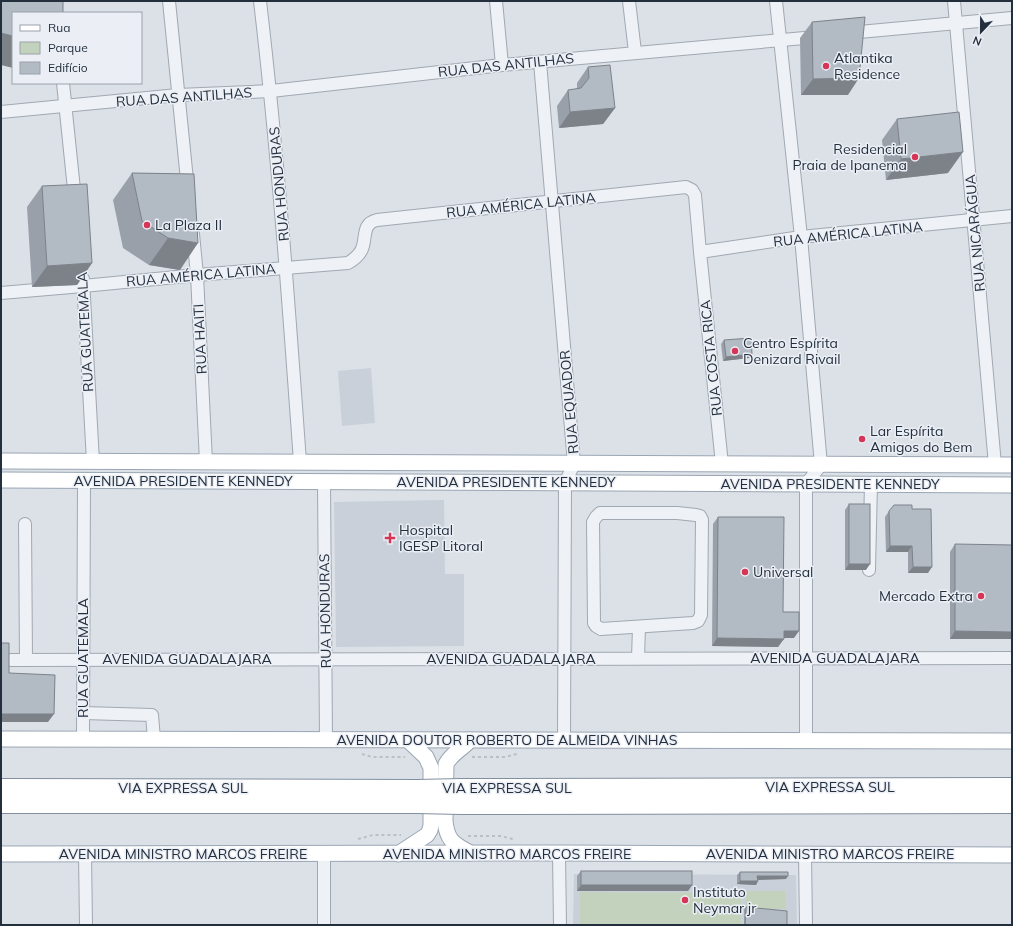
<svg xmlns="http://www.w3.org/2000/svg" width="1013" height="926" font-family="Mulish,sans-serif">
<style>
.built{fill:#c9d0d9}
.green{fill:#c3d2bc}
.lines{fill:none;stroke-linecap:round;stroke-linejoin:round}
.minor-casing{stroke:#a0a8b1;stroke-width:14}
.major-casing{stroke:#9aa6b4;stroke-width:17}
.highway-casing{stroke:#828f9f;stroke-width:20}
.path{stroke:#b9bfc5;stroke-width:2;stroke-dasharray:3 3;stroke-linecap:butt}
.minor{stroke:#eef1f5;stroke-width:12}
.major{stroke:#fff;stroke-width:15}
.highway{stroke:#fff;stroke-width:18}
.highway-bridge-casing{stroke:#828f9f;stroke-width:20;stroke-linecap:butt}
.highway-bridge{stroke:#fff;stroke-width:18}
.wall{fill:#99a0a9}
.shaded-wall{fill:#7d8289}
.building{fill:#b2bac4;stroke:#7d8289}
.poi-dot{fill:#d73557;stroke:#ebeff5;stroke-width:1.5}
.labels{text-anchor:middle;stroke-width:3;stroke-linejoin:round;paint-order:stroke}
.poi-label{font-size:14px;fill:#242f3e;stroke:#ebeff5;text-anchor:start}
.street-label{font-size:14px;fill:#242f3e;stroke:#ebeff5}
</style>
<rect width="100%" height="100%" fill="#dbe1e7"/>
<g class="built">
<polygon points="371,368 375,423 342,426 338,371"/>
<polygon points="444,500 445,574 464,574 464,646 336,647 334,502"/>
<polygon points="574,874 796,875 797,925 573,925"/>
</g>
<g class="green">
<polygon points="746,891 785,891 786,909 746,908"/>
<polygon points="580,892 741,893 741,925 580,925"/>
</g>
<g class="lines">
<defs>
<g id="minor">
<polyline points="169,1 188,190"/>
<path d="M260,1C278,154 289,308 300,462"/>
<polyline points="496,1 502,65"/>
<polyline points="629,1 635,52"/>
<polyline points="776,1 801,237 821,465 806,484 806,741"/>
<polyline points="954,1 995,465"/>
<polyline points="848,33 1012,18"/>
<polyline points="540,62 574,464 565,483 564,740"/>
<polyline points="63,83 75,199"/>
<polyline points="1,112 178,95 271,91 502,65 816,37"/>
<polyline points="193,234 197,275 206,462"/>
<polyline points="700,252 722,464"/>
<polyline points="83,279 93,462"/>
<path d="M1,293L83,286L197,275L348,263C355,259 361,254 363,246C366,235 363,223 377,220L686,187L692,190L695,195L700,252L801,237L1012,216"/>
<polyline points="324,482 326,740"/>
<polygon points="600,513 677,513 696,515 700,516 702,520 701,615 698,621 693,623 601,629 596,626 594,623 593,522 596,517"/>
<polyline points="25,524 26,660"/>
<polyline points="869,570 871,484"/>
<polyline points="638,658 639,627"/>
<polyline points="11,660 1012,658"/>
<polyline points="83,713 152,715 154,739"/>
<polyline points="83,739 84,481"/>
<polyline points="559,853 560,925"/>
<polyline points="85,854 86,925"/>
<polyline points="324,854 324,925"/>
<polyline points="805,854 806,925"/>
</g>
<g id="major">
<polyline points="1,461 1012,465"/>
<polyline points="1,480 1012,485"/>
<polyline points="1,739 1012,741"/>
<path d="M470,853C454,844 447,841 445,821L446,764C452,753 462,749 470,740"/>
<polyline points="1,854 559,853 1012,855"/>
<polyline points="398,854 427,835 430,830 431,825 431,768 426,757 408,740"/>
</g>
<g id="highway">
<polyline points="1,788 417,789"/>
<polyline points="461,788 1012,787"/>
<polyline points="1,804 416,804"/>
<polyline points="461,805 1012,804"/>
</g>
</defs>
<use href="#minor" class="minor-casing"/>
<use href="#major" class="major-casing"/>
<use href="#highway" class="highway-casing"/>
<g class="path">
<polyline points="362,754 372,757 405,757"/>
<polyline points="472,757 505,757 517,754"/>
<polyline points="468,836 500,836 513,839"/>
<polyline points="358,839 373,835 401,835"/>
</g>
<use href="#minor" class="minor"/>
<use href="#major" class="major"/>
<use href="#highway" class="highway"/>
<defs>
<g id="highway-bridge">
<polyline points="417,789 461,788"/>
<polyline points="416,804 461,805"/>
</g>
</defs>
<use href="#highway-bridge" class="highway-bridge-casing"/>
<use href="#highway-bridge" class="highway-bridge"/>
</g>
<g class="wall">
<polygon points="812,22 848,95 801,95 800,38"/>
<polygon points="588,67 615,108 603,124 559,128 557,106 568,90 577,89 577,83"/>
<polygon points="897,119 948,173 886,180 882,140"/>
<polygon points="132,173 194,174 180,270 149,265 123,248 113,200"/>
<polygon points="42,186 92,263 77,285 32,287 27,207"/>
<polygon points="724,340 752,354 749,358 723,361 721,344"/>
<polygon points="849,504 866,570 845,570 845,510"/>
<polygon points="912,509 928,573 908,573 908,552 886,552 885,517 889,511"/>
<polygon points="718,517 783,612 794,638 784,638 778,647 712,646 713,524"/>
<polygon points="955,544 1012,639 950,639 950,552"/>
<polygon points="581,871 692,885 688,891 577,891 577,876"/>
<polygon points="740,872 786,879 758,880 758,881 756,885 737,884 737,875"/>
<polygon points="746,907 787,925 744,925 744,909"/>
</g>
<g class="shaded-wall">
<polygon points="1,33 13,36 13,68 1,65"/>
<polygon points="859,78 848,95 801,95 813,79"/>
<polygon points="615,108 603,124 559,128 570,112"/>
<polygon points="963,152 948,173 886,180 901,159"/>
<polygon points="168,238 198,243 180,270 149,265"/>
<polygon points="92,263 77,285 32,287 47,266"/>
<polygon points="752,354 749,358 723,361 726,357"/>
<polygon points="890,546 912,546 908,552 886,552"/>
<polygon points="849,564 870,564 866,570 845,570"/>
<polygon points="913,567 932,567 928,573 908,573"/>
<polygon points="784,631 799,631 794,638 778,638"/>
<polygon points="955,631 1012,632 1012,639 950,639"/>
<polygon points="717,638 784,639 778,647 712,646"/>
<polygon points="1,714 54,714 48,722 1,722"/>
<polygon points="757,876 788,876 786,879 754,880"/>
<polygon points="740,881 758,881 756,885 737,884"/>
<polygon points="581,885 692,885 688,891 577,891"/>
</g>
<g class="building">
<polygon points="1,1 63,1 63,13 13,13 13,36 1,33"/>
<polygon points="865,17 859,78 813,79 812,22"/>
<polygon points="610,65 615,108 570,112 568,90 581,88 589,78 588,67"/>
<polygon points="959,112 963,152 901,159 897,119"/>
<polygon points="132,173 194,174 198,243 168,238 142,221"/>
<polygon points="87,184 92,263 47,266 42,186"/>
<polygon points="751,338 752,354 726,357 724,340"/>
<rect x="849" y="504" width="21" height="60"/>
<polygon points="894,505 912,505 912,509 931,509 932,567 913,567 912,546 890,546 889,511"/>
<polygon points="718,517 784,517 783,612 799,612 799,631 784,631 784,639 717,638"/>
<polygon points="955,544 1012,545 1012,632 955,631"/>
<polygon points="1,643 9,643 9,673 55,675 54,714 1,714"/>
<rect x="581" y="871" width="111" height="14"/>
<polygon points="740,872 788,872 788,876 757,876 758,881 740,881"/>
<polygon points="746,907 787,911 787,925 745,925"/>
</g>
<g class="poi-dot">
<circle cx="826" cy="66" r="4"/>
<circle cx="915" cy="157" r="4"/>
<circle cx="147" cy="225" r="4"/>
<circle cx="735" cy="351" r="4"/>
<circle cx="862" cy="439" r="4"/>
<path d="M388 532h4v4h4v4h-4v4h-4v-4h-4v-4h4z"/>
<circle cx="745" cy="572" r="4"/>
<circle cx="981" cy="596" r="4"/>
<circle cx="685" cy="900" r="4"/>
</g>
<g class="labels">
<g class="poi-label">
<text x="834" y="63">Atlantika<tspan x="834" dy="16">Residence</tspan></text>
<text x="907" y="154" text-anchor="end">Residencial<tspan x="907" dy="16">Praia de Ipanema</tspan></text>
<text x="155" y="230">La Plaza II</text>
<text x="743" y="348">Centro Espírita<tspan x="743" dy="16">Denizard Rivail</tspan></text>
<text x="870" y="436">Lar Espírita<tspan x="870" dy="16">Amigos do Bem</tspan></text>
<text x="399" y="535">Hospital<tspan x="399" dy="16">IGESP Litoral</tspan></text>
<text x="753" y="577">Universal</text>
<text x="973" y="601" text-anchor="end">Mercado Extra</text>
<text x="693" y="897">Instituto<tspan x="693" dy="16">Neymar jr</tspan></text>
</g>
<g class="street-label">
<text transform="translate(506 65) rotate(-6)" y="5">RUA DAS ANTILHAS</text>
<text transform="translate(184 97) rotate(-4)" y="5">RUA DAS ANTILHAS</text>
<text transform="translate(279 184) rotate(-95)" y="5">RUA HONDURAS</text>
<text transform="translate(521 205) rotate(-6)" y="5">RUA AMÉRICA LATINA</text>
<text transform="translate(975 233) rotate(-95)" y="5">RUA NICARÁGUA</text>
<text transform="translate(848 234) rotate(-6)" y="5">RUA AMÉRICA LATINA</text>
<text transform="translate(201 275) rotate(-5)" y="5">RUA AMÉRICA LATINA</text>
<text transform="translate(85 332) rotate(-93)" y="5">RUA GUATEMALA</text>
<text transform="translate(200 339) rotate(-93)" y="5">RUA HAITI</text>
<text transform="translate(711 358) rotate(-96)" y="5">RUA COSTA RICA</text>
<text transform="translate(569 402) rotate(-95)" y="5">RUA EQUADOR</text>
<text x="183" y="486">AVENIDA PRESIDENTE KENNEDY</text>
<text x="506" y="487">AVENIDA PRESIDENTE KENNEDY</text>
<text x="830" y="489">AVENIDA PRESIDENTE KENNEDY</text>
<text transform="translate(325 611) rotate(-91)" y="5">RUA HONDURAS</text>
<text transform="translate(83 658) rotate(-90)" y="5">RUA GUATEMALA</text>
<text x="835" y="663">AVENIDA GUADALAJARA</text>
<text x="187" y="664">AVENIDA GUADALAJARA</text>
<text x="511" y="664">AVENIDA GUADALAJARA</text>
<text x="507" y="745">AVENIDA DOUTOR ROBERTO DE ALMEIDA VINHAS</text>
<text x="830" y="792">VIA EXPRESSA SUL</text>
<text x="183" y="793">VIA EXPRESSA SUL</text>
<text x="507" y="793">VIA EXPRESSA SUL</text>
<text x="183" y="859">AVENIDA MINISTRO MARCOS FREIRE</text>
<text x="507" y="859">AVENIDA MINISTRO MARCOS FREIRE</text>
<text x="830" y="859">AVENIDA MINISTRO MARCOS FREIRE</text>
</g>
</g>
<rect width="1013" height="926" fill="none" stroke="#242f3e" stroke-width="4"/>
<rect x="12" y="12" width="130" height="72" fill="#ebeff5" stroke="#9ba2ac"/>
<rect x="20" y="25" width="20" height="6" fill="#ffffff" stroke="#9ba2ac"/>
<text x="48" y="32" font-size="12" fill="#242f3e">Rua</text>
<rect x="20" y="42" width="20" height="12" fill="#c3d2bc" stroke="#9ba2ac"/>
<text x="48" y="52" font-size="12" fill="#242f3e">Parque</text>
<rect x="20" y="62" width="20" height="12" fill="#b2bac4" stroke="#9ba2ac"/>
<text x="48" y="72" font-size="12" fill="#242f3e">Edifício</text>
<g transform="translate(981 32) rotate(202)" stroke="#ebeff5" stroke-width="3" paint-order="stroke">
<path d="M0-3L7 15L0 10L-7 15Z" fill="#242f3e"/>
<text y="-6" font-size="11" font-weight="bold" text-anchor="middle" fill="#242f3e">N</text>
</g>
</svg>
